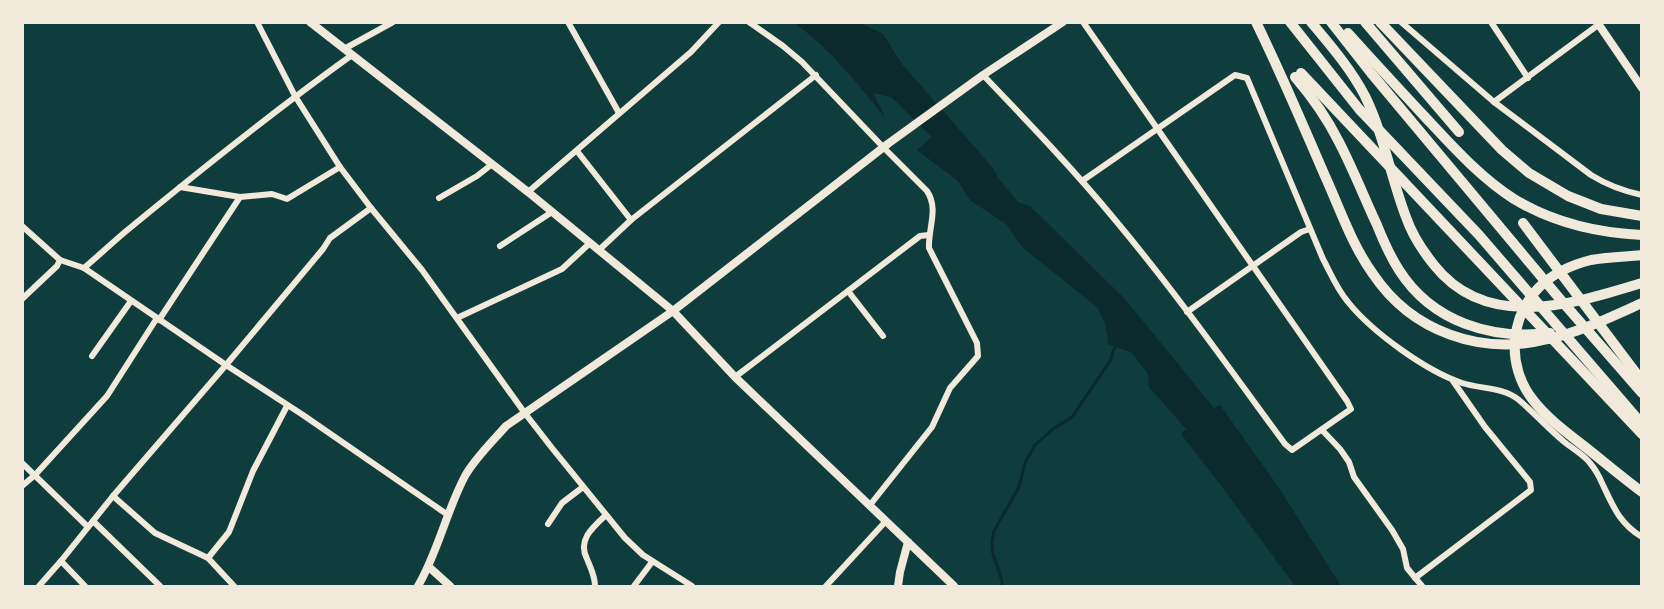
<svg xmlns="http://www.w3.org/2000/svg" width="1664" height="609" font-family="Cabin,sans-serif">
<style>
.water{fill:#0a2a2b}
.lines{fill:none;stroke-linecap:round;stroke-linejoin:round}
.stream{stroke:#0a2a2b;stroke-width:3}
.minor{stroke:#f1e9da;stroke-width:6}
.tertiary{stroke:#f1e9da;stroke-width:8}
.secondary{stroke:#f1e9da;stroke-width:8}
.trunk{stroke:#f1e9da;stroke-width:10}
.motorway{stroke:#f1e9da;stroke-width:10}
</style>
<rect width="100%" height="100%" fill="#0f3d3e"/>
<path class="water" d="M794,23H861L883,34L902,64L993,168L999,179L1018,202L1030,206L1125,299L1214,408L1220,405L1277,485L1341,586H1295L1219,483L1181,434L1186,429L1149,387L1148,374L1132,353L1108,344C1108,330 1104,320 1097,307L1022,247L1006,224L970,200L958,181L917,150L932,137L891,97L873,93L885,117C857,84 830,48 794,23Z"/>
<g class="lines">
<polyline class="stream" points="1002,586 1002,581 993,554 992,542 994,531 1019,487 1025,463 1035,445 1053,429 1072,417 1110,361 1115,347 1114,343"/>
<g class="minor">
<polyline points="257,22 295,96 340,167 371,208 422,270 524,412 552,448 625,538 643,555 692,586"/>
<polyline points="568,22 619,113"/>
<path d="M749,22L783,46L802,62L883,147L927,191C939,209 928,228 929,248L977,343L978,356L950,388L932,427L870,505"/>
<path d="M1401,22L1494,102L1591,175C1607,185 1623,191 1642,195"/>
<polyline points="1491,22 1528,78"/>
<polyline points="344,49 393,22"/>
<path d="M983,75C1029,123 1074,170 1116,221C1176,293 1230,369 1285,444L1292,450L1351,409L1347,401L1083,22"/>
<polyline points="1494,102 1598,25"/>
<polyline points="577,151 631,220"/>
<path d="M1082,181L1235,75L1247,78L1323,259C1331,274 1337,289 1348,302C1372,332 1426,371 1462,383C1480,389 1504,387 1519,400C1534,413 1547,427 1562,440C1571,448 1583,454 1590,463C1595,469 1599,476 1602,483C1613,506 1619,523 1642,537"/>
<polyline points="180,187 240,197"/>
<polyline points="528,192 691,52 719,22"/>
<polyline points="439,198 477,176 491,165"/>
<polyline points="22,226 60,260 84,268 226,365 303,415 448,515"/>
<polyline points="500,246 552,212"/>
<polyline points="599,250 631,220 816,75"/>
<path d="M84,268C98,256 111,244 125,232C199,171 274,111 352,55"/>
<polyline points="848,291 883,336"/>
<polyline points="22,299 57,266 60,260"/>
<polyline points="1187,312 1301,232 1310,229"/>
<polyline points="457,318 562,269 590,243"/>
<polyline points="159,320 240,197 272,194 287,199 340,167"/>
<polyline points="92,356 131,301"/>
<polyline points="735,377 920,236 929,235"/>
<polyline points="1322,430 1340,449 1349,462 1354,477 1392,530 1403,549 1407,568 1422,586"/>
<polyline points="22,463 88,527"/>
<polyline points="22,486 35,475 107,396 157,318"/>
<polyline points="113,496 155,533 208,558 234,586"/>
<polyline points="93,521 160,586"/>
<polyline points="548,524 562,503 583,487"/>
<polyline points="208,558 229,532 253,471 287,406"/>
<polyline points="61,561 85,586"/>
<polyline points="1415,578 1531,490 1530,482 1485,427 1453,381"/>
<polyline points="39,586 61,561 113,496 226,365 323,249 330,238 371,208"/>
<path d="M595,586C595,576 591,569 587,559C577,540 593,527 606,515"/>
<polyline points="634,586 652,562"/>
<polyline points="826,586 886,521"/>
</g>
<g class="tertiary">
<polyline points="429,567 450,586"/>
<polyline points="898,586 900,572 908,542"/>
</g>
<g class="secondary">
<polyline points="310,22 528,192 673,311 735,377 954,586"/>
<polyline points="1597,22 1642,88"/>
<path d="M418,586C438,552 446,512 465,476C475,458 492,442 506,426L673,311L889,143L983,75L1063,22"/>
</g>
<g class="trunk">
<polyline points="1365,22 1459,132"/>
<polyline points="1301,73 1642,434"/>
<polyline points="1523,223 1642,381"/>
</g>
<g class="motorway">
<path d="M1256,22C1281,73 1303,125 1325,176C1340,209 1352,245 1373,274C1412,332 1481,356 1548,339C1580,332 1611,317 1642,303"/>
<polyline points="1290,22 1359,109 1479,235 1642,424"/>
<path d="M1311,22C1331,46 1351,69 1365,96C1384,135 1391,178 1406,217C1412,235 1422,250 1434,265C1487,332 1573,304 1642,283"/>
<polyline points="1331,22 1371,73 1560,299 1642,393"/>
<polyline points="1380,22 1502,150 1529,173 1568,196 1601,209 1642,216"/>
<path d="M1348,33C1374,62 1400,90 1426,118C1453,147 1481,178 1514,199C1552,222 1597,233 1642,235"/>
<path d="M1295,77C1313,98 1327,118 1339,142C1353,169 1364,197 1377,225C1383,240 1390,256 1399,270C1432,322 1491,340 1550,333"/>
<path d="M1642,255C1625,257 1608,257 1591,260C1550,270 1519,296 1515,340C1513,361 1520,384 1533,400C1547,418 1566,432 1584,446C1603,461 1622,477 1642,492"/>
</g>
</g>
<rect width="1664" height="609" fill="none" stroke="#f1e9da" stroke-width="48"/>
</svg>
